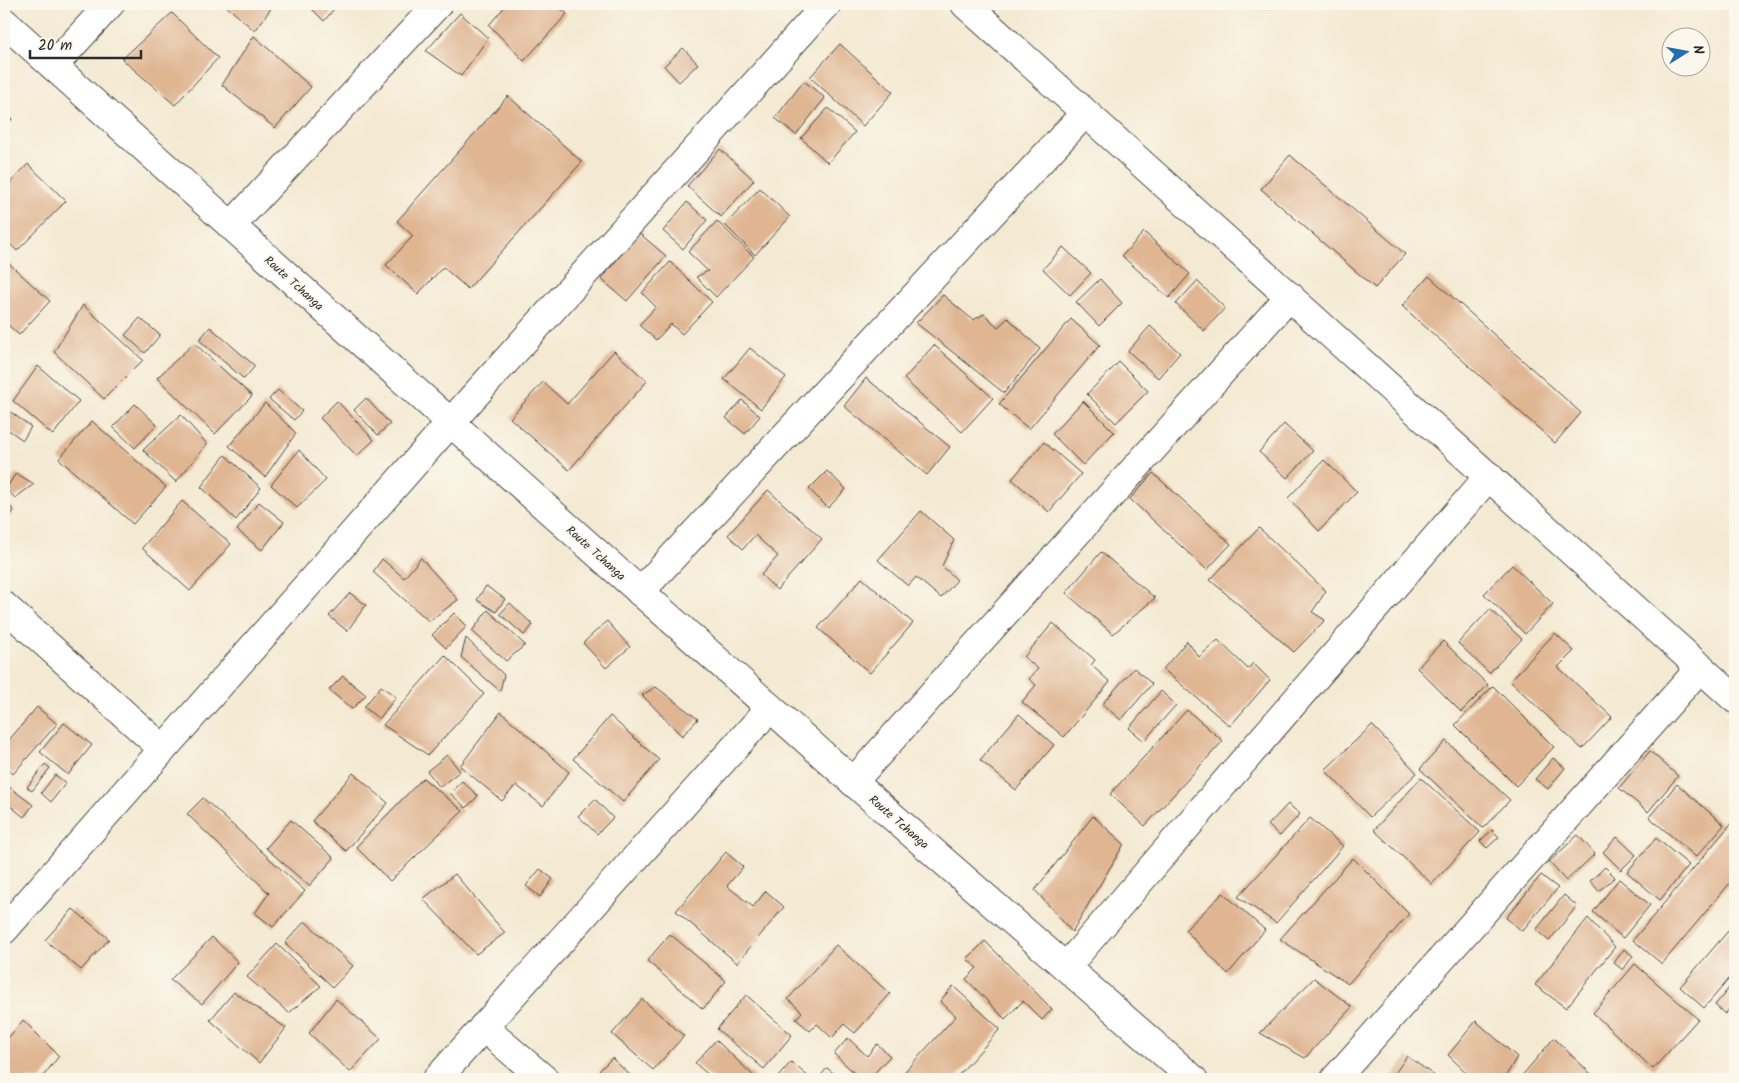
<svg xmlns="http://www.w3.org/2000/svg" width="1739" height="1083" font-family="Kalam,sans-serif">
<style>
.building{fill:#dfb592}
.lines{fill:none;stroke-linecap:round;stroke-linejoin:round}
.minor-casing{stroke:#494844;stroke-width:30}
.minor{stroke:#fff;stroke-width:28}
.labels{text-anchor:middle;stroke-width:4;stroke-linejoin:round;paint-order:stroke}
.street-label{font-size:12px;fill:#2b2b2b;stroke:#fbf7ec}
</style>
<rect width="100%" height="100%" fill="#fbf7ec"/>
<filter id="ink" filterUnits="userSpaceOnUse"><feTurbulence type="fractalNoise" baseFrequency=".02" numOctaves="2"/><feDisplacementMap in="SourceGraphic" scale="10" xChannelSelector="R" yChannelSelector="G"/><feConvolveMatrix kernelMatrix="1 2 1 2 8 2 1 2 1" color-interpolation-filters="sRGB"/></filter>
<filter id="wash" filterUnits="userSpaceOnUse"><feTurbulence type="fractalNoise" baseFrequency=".0096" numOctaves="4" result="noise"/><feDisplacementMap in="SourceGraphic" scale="20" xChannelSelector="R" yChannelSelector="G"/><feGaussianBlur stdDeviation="1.12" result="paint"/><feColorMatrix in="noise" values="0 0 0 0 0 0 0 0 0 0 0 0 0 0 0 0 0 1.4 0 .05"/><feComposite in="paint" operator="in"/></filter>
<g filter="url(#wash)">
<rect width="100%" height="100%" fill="#f4ead3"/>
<g id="blocks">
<g class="building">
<polygon points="224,4 274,4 255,31"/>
<polygon points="307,4 338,4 324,21"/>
<polygon points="507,4 555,4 567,14 524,61 489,25"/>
<polygon points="172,13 218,58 175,105 122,59"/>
<polygon points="460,13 488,38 461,76 426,51"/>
<polygon points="254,36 311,87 275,128 222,85"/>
<polygon points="840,44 893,92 863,126 810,77"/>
<polygon points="683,48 698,64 679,82 664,66"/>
<polygon points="804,81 825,98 796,135 775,118"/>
<polygon points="508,96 582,162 468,289 443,267 418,294 386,265 413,236 397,221"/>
<polygon points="828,108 855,132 828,163 801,138"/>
<polygon points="4,112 12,119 4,129"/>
<polygon points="720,149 754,180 721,217 687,186"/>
<polygon points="1290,155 1405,254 1375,288 1261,189"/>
<polygon points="28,164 66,201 17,251 4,238 4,189"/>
<polygon points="760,188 790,217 755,255 725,225"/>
<polygon points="687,202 707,220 683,249 663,231"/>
<polygon points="717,221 754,257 716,297 696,277 708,271 688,252"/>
<polygon points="1144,232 1190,274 1169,298 1122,256"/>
<polygon points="639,233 666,256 627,301 601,279"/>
<polygon points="1063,247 1091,273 1070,295 1043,269"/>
<polygon points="4,259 50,301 19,335 4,321"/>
<polygon points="670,262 712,302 682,334 671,324 656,340 639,325 656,307 642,293"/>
<polygon points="1429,276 1581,413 1555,443 1402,306"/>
<polygon points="1100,279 1122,303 1099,326 1076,302"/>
<polygon points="1197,281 1225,308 1204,331 1176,304"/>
<polygon points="943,295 973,320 984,314 998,327 1008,318 1040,349 1004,393 916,323"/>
<polygon points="83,305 143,360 104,399 54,352"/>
<polygon points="140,318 160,335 145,353 125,335"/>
<polygon points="1071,319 1100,345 1029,429 999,404"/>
<polygon points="1150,326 1180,353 1158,378 1128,351"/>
<polygon points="210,327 255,366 244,379 199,340"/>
<polygon points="194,343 252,396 215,434 157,378"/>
<polygon points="934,345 993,398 962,432 904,379"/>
<polygon points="750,348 786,377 761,409 724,379"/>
<polygon points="614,351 647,381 569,470 510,418 543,382 567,404"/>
<polygon points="1119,362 1148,391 1116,423 1087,394"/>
<polygon points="38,366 79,401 53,435 13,401"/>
<polygon points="866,378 950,447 927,475 844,406"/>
<polygon points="278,390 302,411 294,420 269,399"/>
<polygon points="366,398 390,424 378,435 354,410"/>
<polygon points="742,400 760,416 745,434 726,418"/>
<polygon points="337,401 374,440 357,456 320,418"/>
<polygon points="1083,401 1114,432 1083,465 1052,434"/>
<polygon points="265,403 296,433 265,477 229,446"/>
<polygon points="135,404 157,425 135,448 113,427"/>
<polygon points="4,407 31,427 23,440 4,427"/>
<polygon points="181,415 207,444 176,482 143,450"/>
<polygon points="92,421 166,487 133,524 59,459"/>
<polygon points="1284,424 1313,451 1287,478 1259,452"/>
<polygon points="1044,442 1081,474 1049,512 1012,479"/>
<polygon points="299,450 326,480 297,508 271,485"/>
<polygon points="225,455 261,488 236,520 201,487"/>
<polygon points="1324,460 1357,492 1319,531 1288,498"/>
<polygon points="827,471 846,489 828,508 809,489"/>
<polygon points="16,473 34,484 15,498 6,489"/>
<polygon points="1153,473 1231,544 1207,570 1130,499"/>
<polygon points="768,490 822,539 777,590 761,575 778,556 755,535 743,549 728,535"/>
<polygon points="182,501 231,544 190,591 142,548"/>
<polygon points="4,502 14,510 4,526"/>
<polygon points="259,502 284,522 262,550 237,530"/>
<polygon points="921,511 954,540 942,566 957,580 941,598 916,577 908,586 878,560"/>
<polygon points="1259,528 1326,591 1312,612 1325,620 1294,652 1210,580"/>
<polygon points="1101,552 1155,598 1113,634 1066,593"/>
<polygon points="421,558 458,600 429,621 373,572 382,559 404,578"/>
<polygon points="1512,565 1553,604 1525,634 1484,594"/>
<polygon points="862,578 913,623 870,673 818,628"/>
<polygon points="486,586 505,599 496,612 477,600"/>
<polygon points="350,593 366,605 347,631 329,616"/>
<polygon points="510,603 533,625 524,635 500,614"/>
<polygon points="1490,609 1522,639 1489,673 1458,643"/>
<polygon points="488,610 525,645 506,661 472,631"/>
<polygon points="454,613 467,626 446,648 432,635"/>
<polygon points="607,621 630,647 606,668 583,643"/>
<polygon points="1053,623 1095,660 1091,665 1110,682 1064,737 1022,702 1036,685 1029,679 1038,669 1024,657"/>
<polygon points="1555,633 1574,651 1558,667 1612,717 1582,749 1510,681"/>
<polygon points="466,638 504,675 500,691 461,657"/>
<polygon points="1218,640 1248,669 1253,663 1270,680 1230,726 1163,669 1187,641 1199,657"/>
<polygon points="1443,641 1488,685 1461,712 1417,668"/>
<polygon points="445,655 484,694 428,755 383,725"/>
<polygon points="1134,668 1152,684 1121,720 1102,704"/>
<polygon points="343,676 366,695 352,709 329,690"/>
<polygon points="381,686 396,697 379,719 364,707"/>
<polygon points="1493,686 1554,747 1516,786 1455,725"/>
<polygon points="656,687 698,719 682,736 642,695"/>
<polygon points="1161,691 1176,705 1144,741 1129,728"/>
<polygon points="37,707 57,724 13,774 4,766 4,746"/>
<polygon points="1187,710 1223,741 1145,826 1110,794"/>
<polygon points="501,712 569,772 543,806 516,785 502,801 460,766"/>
<polygon points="1019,714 1054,745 1016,790 980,760"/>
<polygon points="610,716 659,760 623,802 573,759"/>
<polygon points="64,723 92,745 68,775 40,752"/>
<polygon points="1372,725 1417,773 1370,817 1325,770"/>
<polygon points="1446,741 1510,800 1483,828 1420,769"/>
<polygon points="1650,751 1678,776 1648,812 1619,788"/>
<polygon points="447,755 460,771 440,787 427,771"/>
<polygon points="1553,758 1565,768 1548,789 1535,779"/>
<polygon points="45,764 50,768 32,791 27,787"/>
<polygon points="353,773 388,803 346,851 312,821"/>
<polygon points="55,775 66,783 51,802 41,793"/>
<polygon points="423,778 463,811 390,881 356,847"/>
<polygon points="1421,778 1480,832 1432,884 1374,830"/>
<polygon points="462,781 478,796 466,808 450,793"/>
<polygon points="4,783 33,805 24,817 4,801"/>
<polygon points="1677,784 1724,825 1696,857 1649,817"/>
<polygon points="203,798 305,891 273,927 255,913 269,893 187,814"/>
<polygon points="595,799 613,818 597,834 578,816"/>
<polygon points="1288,804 1300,814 1280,836 1268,825"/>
<polygon points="1093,816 1124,844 1072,932 1035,890"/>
<polygon points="1310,818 1343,846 1276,923 1238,897"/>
<polygon points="1735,819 1735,877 1662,964 1633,940"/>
<polygon points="291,820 334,858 309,886 266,848"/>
<polygon points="1492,830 1499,837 1487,848 1480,841"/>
<polygon points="1578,835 1595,854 1566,881 1549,862"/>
<polygon points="1617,837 1636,855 1621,870 1603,852"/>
<polygon points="1656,838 1689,865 1660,900 1627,872"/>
<polygon points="726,852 743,867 727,886 753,907 766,891 784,907 737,963 676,911"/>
<polygon points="1353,858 1409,914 1348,984 1280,939"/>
<polygon points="1605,867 1615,877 1599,891 1590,881"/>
<polygon points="540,869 553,879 540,897 526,886"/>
<polygon points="455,874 505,933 476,954 423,899"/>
<polygon points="1541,875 1558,888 1522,931 1506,918"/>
<polygon points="1619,879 1650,905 1623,938 1593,912"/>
<polygon points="1223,893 1265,930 1228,974 1185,930"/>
<polygon points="1564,895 1577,906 1549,941 1536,930"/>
<polygon points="73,909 109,939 81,970 45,940"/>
<polygon points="1588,918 1615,947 1566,1008 1535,985"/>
<polygon points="305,921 353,966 333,987 285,943"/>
<polygon points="1735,923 1735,972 1704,1008 1680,987"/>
<polygon points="670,934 726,981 703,1009 647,961"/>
<polygon points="212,937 238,962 202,1004 170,980"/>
<polygon points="985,941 1052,1009 1042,1020 1023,1001 1005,1019 966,979 977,968 967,959"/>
<polygon points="277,944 321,986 289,1013 247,977"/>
<polygon points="836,945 890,994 855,1033 844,1024 832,1038 817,1024 810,1031 796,1019 802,1012 788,999"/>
<polygon points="1624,949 1633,956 1623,970 1614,963"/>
<polygon points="1635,964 1698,1019 1653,1069 1593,1013"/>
<polygon points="1314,978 1352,1007 1305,1058 1260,1033"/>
<polygon points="1735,981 1735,1002 1725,1014 1715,1005"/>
<polygon points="953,986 1000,1029 955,1079 898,1079 956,1016 940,1001"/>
<polygon points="234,992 286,1028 259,1063 210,1020"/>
<polygon points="746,995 792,1035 764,1069 717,1029"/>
<polygon points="336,999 381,1039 350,1072 309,1033"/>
<polygon points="642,999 684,1036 653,1070 612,1034"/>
<polygon points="23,1020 59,1056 41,1079 12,1079 4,1071 4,1043"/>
<polygon points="1476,1021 1517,1057 1504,1079 1473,1079 1448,1055"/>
<polygon points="848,1038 867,1056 877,1044 890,1056 869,1079 861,1079 834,1054"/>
<polygon points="1554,1038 1596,1079 1519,1079"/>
<polygon points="716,1040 757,1079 713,1079 695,1063"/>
<polygon points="1407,1056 1439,1079 1391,1079"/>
<polygon points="612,1058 634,1079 607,1079 599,1071"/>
<polygon points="791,1062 810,1078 808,1079 776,1079"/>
<polygon points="827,1068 841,1079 818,1079"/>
</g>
</g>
</g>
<g filter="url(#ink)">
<use href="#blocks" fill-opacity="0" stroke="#494844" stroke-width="1"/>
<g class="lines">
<defs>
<g id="minor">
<polyline points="965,4 1735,699"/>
<path d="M4,22C286,274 567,528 850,779C964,880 1080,978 1193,1079"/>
<polyline points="53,66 110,4"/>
<polyline points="231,226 438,4"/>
<polyline points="640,592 1085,113"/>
<polyline points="4,606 163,749"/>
<polyline points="853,782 1290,296"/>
<polyline points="4,930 450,423 827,4"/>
<polyline points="1066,967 1489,476"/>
<polyline points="483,1027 544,1079"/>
<polyline points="437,1079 770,708"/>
<polyline points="1335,1079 1701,667"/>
</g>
</defs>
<use href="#minor" class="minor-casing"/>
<use href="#minor" class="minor"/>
</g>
</g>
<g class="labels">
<g class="street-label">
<text transform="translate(294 283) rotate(42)" y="4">Route Tchanga</text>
<text transform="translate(596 553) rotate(42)" y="4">Route Tchanga</text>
<text transform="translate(899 822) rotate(41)" y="4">Route Tchanga</text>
</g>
</g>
<rect width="1739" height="1083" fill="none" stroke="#fbf7ec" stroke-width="20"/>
<g transform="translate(1686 52) rotate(79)"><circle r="24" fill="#fbf7ec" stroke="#a8a59f"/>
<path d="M0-4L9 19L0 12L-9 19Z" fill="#1f6fb2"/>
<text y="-8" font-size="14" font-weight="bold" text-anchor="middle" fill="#2b2b2b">N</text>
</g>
<path d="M30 50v8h111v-8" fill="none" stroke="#2b2b2b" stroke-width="2.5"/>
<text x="38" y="50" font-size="15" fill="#2b2b2b" stroke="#fbf7ec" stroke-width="4" paint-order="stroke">20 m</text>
</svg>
